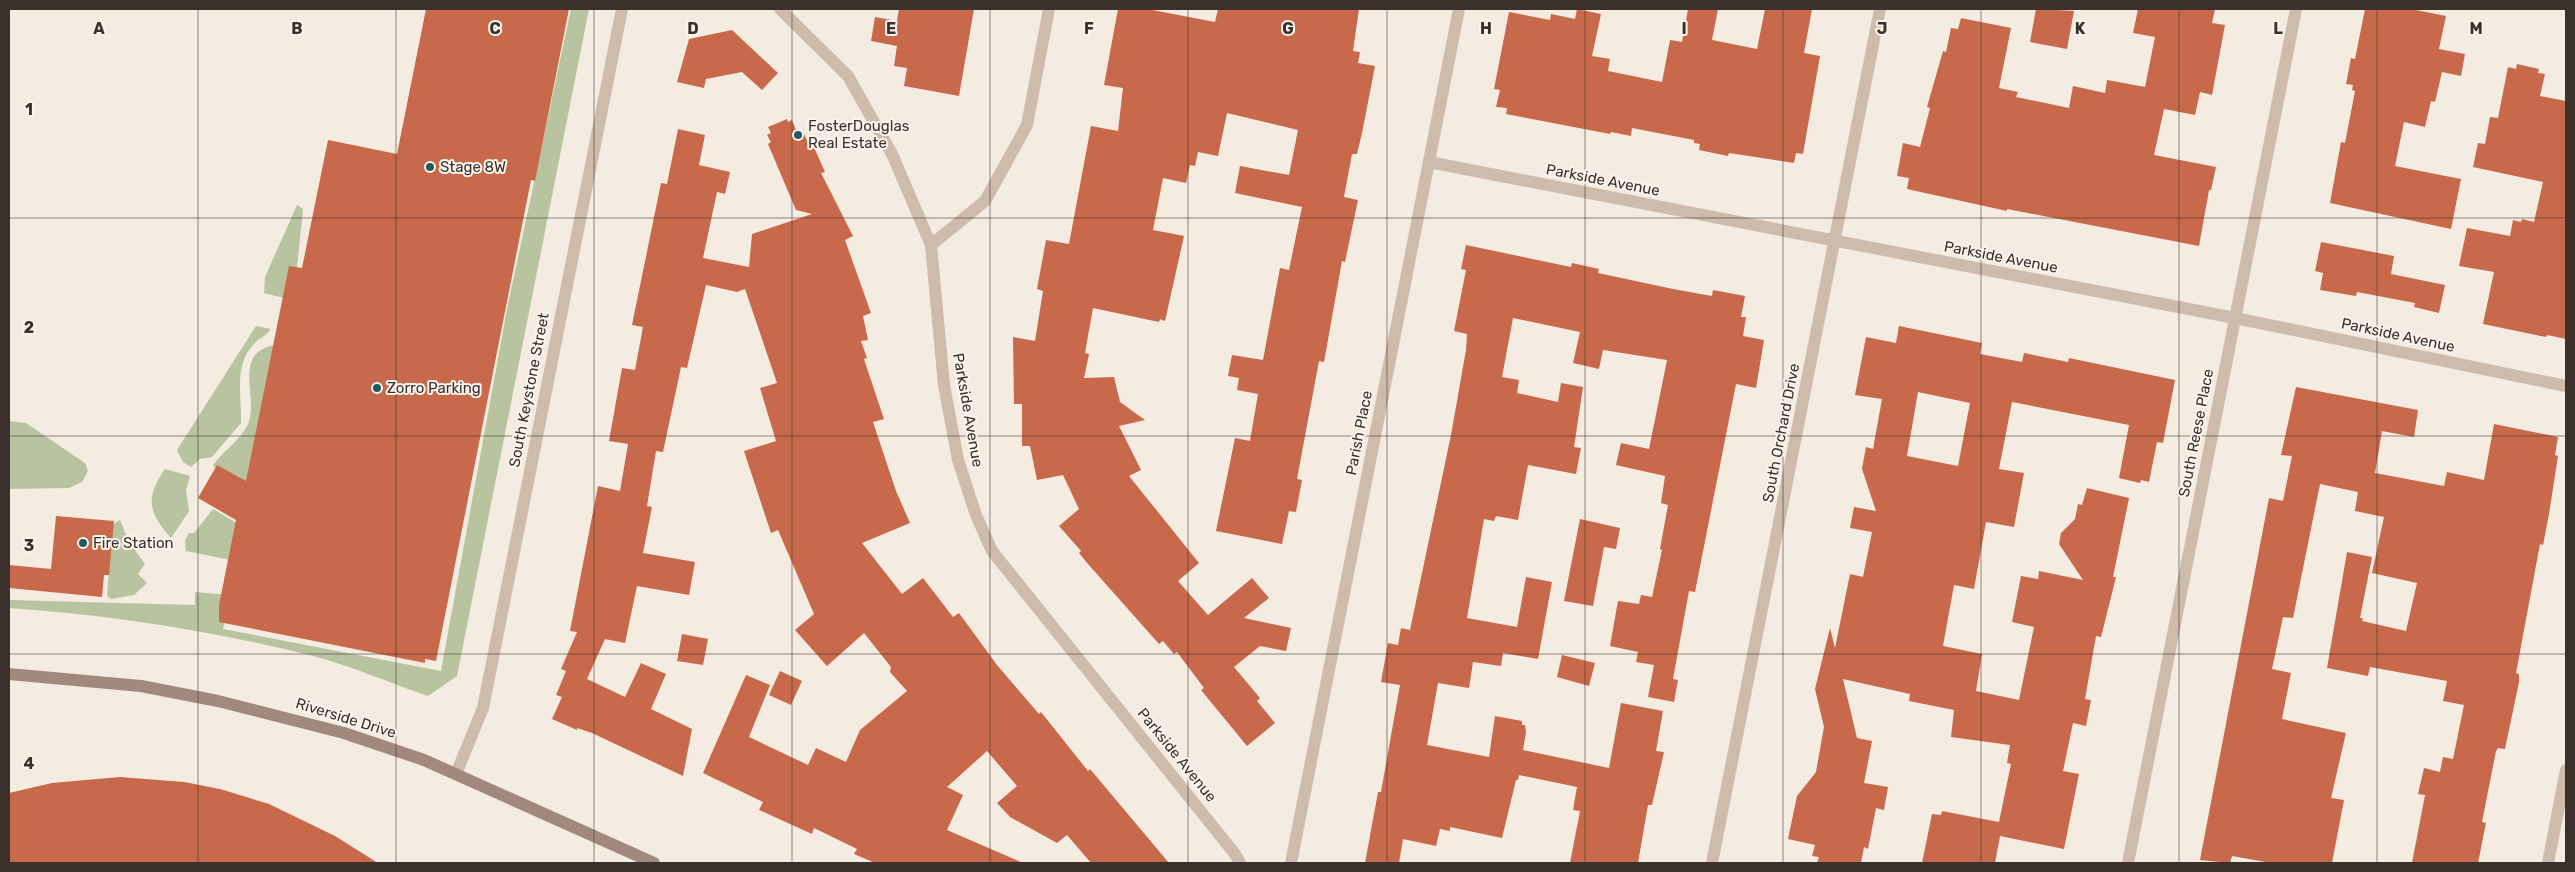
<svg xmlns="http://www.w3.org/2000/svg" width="2575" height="872" font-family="Rubik,sans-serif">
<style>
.green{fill:#b8c4a0}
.building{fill:#c8694b;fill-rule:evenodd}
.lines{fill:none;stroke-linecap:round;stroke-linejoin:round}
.minor{stroke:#cdbbac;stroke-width:12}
.secondary{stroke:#a18a7d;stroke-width:12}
.grid{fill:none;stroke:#3b302b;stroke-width:1;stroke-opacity:0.55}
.poi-dot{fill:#1f5a5e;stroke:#fbf5ee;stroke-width:2}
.labels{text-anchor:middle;stroke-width:4;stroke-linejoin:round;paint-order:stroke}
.poi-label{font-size:15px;fill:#3b302b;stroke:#fbf5ee;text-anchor:start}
.street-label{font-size:15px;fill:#3b302b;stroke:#fbf5ee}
.grid-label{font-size:16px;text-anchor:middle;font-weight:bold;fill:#3b302b;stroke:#fbf5ee;stroke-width:4;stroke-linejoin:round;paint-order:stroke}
</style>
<rect width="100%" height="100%" fill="#f4ebe1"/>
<g class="green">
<path d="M571,9H589L457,676L428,696C390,683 352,666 313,656C214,631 111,615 9,608V600L195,605V592L230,595L223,629L441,671L507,309Z"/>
<polygon points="297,205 303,209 297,267 288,299 264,293 265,277"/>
<path d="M256,326L271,329C266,336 259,338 254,344C233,366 242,396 241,423L212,457L200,459L191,467L183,462L177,450Z"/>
<path d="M279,344L246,490L218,473L213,465C223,451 241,440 248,424C260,397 229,351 279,344Z"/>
<polygon points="9,421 26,423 85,463 88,471 82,482 69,488 9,489"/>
<path d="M165,469L190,476L186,490L189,511L171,538C148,512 145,498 165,469Z"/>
<polygon points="213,509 240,525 235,561 186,551 185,541 189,533 194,533"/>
<polygon points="120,520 129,542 145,564 138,574 147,583 134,595 111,599 107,596 112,525"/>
</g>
<g class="building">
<polygon points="426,9 569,9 535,181 531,180 436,661 425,659 425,663 219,622 219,605 236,520 198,498 217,465 246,481 289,266 302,268 328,140 397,154"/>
<polygon points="899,9 974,9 959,96 904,86 907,68 894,66 897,46 871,41 875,17 897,21"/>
<polygon points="1118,9 1147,9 1215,22 1218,9 1359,9 1353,51 1360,52 1358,63 1375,66 1362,133 1357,154 1352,154 1344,197 1358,200 1345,262 1342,261 1324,362 1319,361 1297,479 1302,480 1296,512 1289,511 1282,544 1216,531 1235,438 1250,441 1258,394 1237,390 1239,378 1228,376 1232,355 1263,360 1280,268 1289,270 1302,207 1235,193 1240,166 1289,175 1298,130 1227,113 1218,156 1198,152 1195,166 1190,165 1186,183 1163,178 1153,230 1184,236 1165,321 1160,319 1159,322 1093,308 1085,353 1089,354 1084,378 1114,377 1120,402 1145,420 1119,426 1141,470 1129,476 1199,563 1178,581 1208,615 1252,578 1269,598 1244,618 1291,628 1286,651 1260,646 1234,667 1260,698 1257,701 1275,723 1247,746 1201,690 1204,688 1177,652 1174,654 1163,641 1159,644 1088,564 1079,553 1081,551 1059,526 1079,509 1063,475 1037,480 1030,446 1022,446 1022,404 1014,404 1013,337 1035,341 1043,291 1037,289 1046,240 1069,244 1091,126 1118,131 1123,88 1104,85"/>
<polygon points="1577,9 1601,14 1592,56 1610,59 1608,71 1662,82 1670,40 1682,42 1688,9 1718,9 1712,40 1757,49 1765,9 1812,9 1804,53 1820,56 1803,154 1796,153 1794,163 1729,153 1728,156 1699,150 1700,144 1694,143 1694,140 1632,128 1631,136 1611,132 1610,134 1506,114 1507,108 1496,107 1500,90 1494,89 1509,12 1550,20 1551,14 1575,19"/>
<polygon points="2036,9 2074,11 2067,49 2030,42"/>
<polygon points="2138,9 2215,9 2212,23 2225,25 2212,95 2200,92 2195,115 2164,109 2154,155 2216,167 2211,190 2209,190 2199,246 2007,209 2007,211 1907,189 1909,178 1897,176 1903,143 1920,147 1930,108 1927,107 1943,51 1946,52 1951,28 1958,29 1961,18 2011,28 1999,88 2018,92 2016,97 2069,108 2073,86 2105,93 2107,80 2145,87 2155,37 2133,33"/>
<polygon points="2365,9 2411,9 2446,16 2439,49 2465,54 2461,76 2442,72 2435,102 2431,101 2425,127 2404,122 2395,166 2461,179 2451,229 2330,203 2341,142 2345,143 2355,91 2352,90 2353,85 2346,84 2351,58 2355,59"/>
<polygon points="732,30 778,73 762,90 742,72 706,79 704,88 677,82 689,39"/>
<polygon points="2517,64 2539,69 2538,73 2545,74 2540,96 2566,101 2566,339 2547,335 2546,337 2483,324 2494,272 2459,266 2467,228 2510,236 2513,220 2521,222 2522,219 2534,222 2543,182 2473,167 2478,143 2485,144 2490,117 2498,118 2508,67 2516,69"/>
<polygon points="787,119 788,122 792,120 798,135 803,132 810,147 813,145 825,172 821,173 853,236 845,240 871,313 863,316 868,340 861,341 867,358 864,359 884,419 873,422 896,491 910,523 862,543 902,594 923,578 953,617 959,613 997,665 1039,714 1041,712 1088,771 1090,769 1169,863 1091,863 1067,835 1057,843 1010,817 997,803 1017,786 987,751 947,787 963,795 947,830 1023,863 875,863 854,854 857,849 814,828 812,834 759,810 763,802 703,773 746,675 770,685 749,737 808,765 816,748 846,762 860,730 907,691 890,672 891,667 864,633 827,666 795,630 814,614 778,530 771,533 744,451 776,441 760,388 777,383 745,289 737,292 706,285 687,368 681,367 663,452 656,451 647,506 652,507 643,553 695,562 689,595 637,586 625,643 605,639 587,679 625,697 641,663 666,674 651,709 692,729 683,776 592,733 577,728 577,730 552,719 562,697 556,695 566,671 561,669 577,632 570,631 598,486 620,491 628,444 609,441 622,368 635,370 643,327 632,325 661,183 667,184 678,129 705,135 699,165 730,172 725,194 717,192 703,258 749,267 752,234 812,214 796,210 768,144 771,142 767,135 771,133 768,127"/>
<polygon points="2321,242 2394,256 2391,274 2445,285 2439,313 2414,307 2415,303 2357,292 2356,296 2320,290 2323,273 2315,271"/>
<polygon points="1466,245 1571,267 1572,263 1599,269 1598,273 1673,289 1712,296 1713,290 1745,296 1741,317 1746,317 1743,336 1764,340 1756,388 1736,384 1695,592 1689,591 1673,679 1678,680 1674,702 1648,697 1654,665 1636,662 1638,652 1610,646 1618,601 1639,604 1641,595 1652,597 1662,550 1660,549 1668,505 1661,503 1665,476 1616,465 1621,443 1649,449 1667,360 1603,350 1599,369 1573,363 1580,332 1513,318 1502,377 1519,380 1517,393 1558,402 1561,383 1583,387 1574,447 1581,448 1576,474 1528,465 1518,520 1496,516 1494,521 1484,519 1467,618 1517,627 1526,577 1552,582 1538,659 1503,653 1501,666 1473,662 1469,688 1438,683 1427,745 1489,757 1495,716 1522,721 1522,725 1525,725 1526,732 1523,750 1609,768 1621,703 1663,711 1656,751 1664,752 1652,805 1648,805 1638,863 1570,863 1580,811 1573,810 1577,787 1519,775 1518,780 1516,780 1502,838 1450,827 1450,831 1440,829 1436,846 1403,839 1399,863 1365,863 1378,792 1381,792 1400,685 1381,682 1388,643 1398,645 1401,628 1410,630 1451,435 1466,350 1467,334 1454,331 1466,270 1461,269"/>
<path d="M1899,326L1982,343L1980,354L2022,362L2024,353L2068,362L2069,358L2175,380L2163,443L2157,442L2149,482L2141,480L2140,483L2119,478L2129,425L2012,402L1999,469L2024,473L2014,527L1986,522L1974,589L1954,585L1943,646L1982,654L1976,691L2019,700L2034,627L2012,622L2021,576L2038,579L2039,571L2083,580L2059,544L2061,533L2075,519L2078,504L2082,505L2087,488L2129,498L2113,577H2116L2101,637L2096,636L2085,699L2091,700L2086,726L2073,723L2063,771L2079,774L2064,849L2000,836L1995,863H1922L1932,814L1941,815L1942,811L1999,822L2011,764L2007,763L2010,745L1951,737L1954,710L1909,701L1910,694L1843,679L1857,738L1872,741L1864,783L1888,787L1884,810L1876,808L1868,849L1864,847L1861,863H1817L1819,857L1812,856L1815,845L1788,839L1797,796L1816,772L1824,727L1815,689L1830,628L1835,648L1850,574L1863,577L1872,532L1850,528L1854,507L1876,511L1862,469L1866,447L1873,449L1882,399L1855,395L1866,337L1896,343ZM1918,392L1970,403L1958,466L1907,456Z"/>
<polygon points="2296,387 2418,410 2414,437 2382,431 2375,473 2444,486 2447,472 2484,480 2494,424 2558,437 2555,455 2558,456 2549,514 2543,545 2540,544 2516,673 2519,674 2519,682 2505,749 2498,748 2496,751 2482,822 2486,823 2478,863 2412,863 2425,795 2418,794 2424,768 2440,772 2443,757 2453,759 2464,705 2443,701 2447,681 2370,667 2368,676 2327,668 2347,552 2372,557 2360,618 2363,618 2362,621 2406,631 2417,583 2372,573 2384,517 2355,511 2358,492 2320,484 2293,618 2283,617 2272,669 2291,673 2282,719 2346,733 2331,798 2344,800 2332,863 2271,863 2232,856 2230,863 2200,860 2269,498 2283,501 2292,456 2281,455"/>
<polygon points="56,516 114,521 109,575 104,575 102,597 9,588 9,565 51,569"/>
<polygon points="1580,519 1620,528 1616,549 1604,547 1593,606 1564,601"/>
<polygon points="682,634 708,639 703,665 677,661"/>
<polygon points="1562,655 1595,663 1589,686 1557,677"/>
<polygon points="780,671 802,681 791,705 769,695"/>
<polygon points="120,777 184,782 220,789 269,804 335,836 378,863 9,863 9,793 52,783"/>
</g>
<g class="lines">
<g class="minor">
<polyline points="780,9 848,76 892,154 931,245 944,385 958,460 976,515 992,551 1235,854 1240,863"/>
<polyline points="1429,162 2235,318 2566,386"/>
<polyline points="931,245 985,201 1027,125 1049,9"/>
<polyline points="456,774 483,708 622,9"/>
<polyline points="1291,863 1459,9"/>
<polyline points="1712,863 1880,9"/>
<polyline points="2128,863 2296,9"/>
<polyline points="2548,863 2566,770"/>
</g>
<polyline class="secondary" points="9,674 141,686 218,701 344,733 424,760 654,863"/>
</g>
<path class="grid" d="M198,9V863M396,9V863M594,9V863M792,9V863M990,9V863M1188,9V863M1387,9V863M1585,9V863M1783,9V863M1981,9V863M2179,9V863M2377,9V863M9,218H2566M9,436H2566M9,654H2566"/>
<g class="poi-dot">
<circle cx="798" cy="135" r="5"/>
<circle cx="430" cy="167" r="5"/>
<circle cx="377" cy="388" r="5"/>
<circle cx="83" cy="543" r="5"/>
</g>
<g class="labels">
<g class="poi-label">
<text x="808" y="131">FosterDouglas<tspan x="808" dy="17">Real Estate</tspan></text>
<text x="440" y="172">Stage 8W</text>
<text x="387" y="393">Zorro Parking</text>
<text x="93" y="548">Fire Station</text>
</g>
<g class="street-label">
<text transform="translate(1603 180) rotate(11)" y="5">Parkside Avenue</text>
<text transform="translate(2001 257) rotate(11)" y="5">Parkside Avenue</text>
<text transform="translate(2398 335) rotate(12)" y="5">Parkside Avenue</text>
<text transform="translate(529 390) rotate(-79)" y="5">South Keystone Street</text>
<text transform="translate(968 410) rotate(80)" y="5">Parkside Avenue</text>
<text transform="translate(1359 433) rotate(-79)" y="5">Parish Place</text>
<text transform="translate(1781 433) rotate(-79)" y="5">South Orchard Drive</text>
<text transform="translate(2196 433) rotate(-79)" y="5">South Reese Place</text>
<text transform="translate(346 718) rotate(17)" y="5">Riverside Drive</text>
<text transform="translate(1177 755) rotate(51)" y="5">Parkside Avenue</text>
</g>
</g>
<g class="grid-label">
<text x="99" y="34">A</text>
<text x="297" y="34">B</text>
<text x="495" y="34">C</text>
<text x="693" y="34">D</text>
<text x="891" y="34">E</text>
<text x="1089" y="34">F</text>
<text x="1288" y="34">G</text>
<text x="1486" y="34">H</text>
<text x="1684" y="34">I</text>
<text x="1882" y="34">J</text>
<text x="2080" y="34">K</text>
<text x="2278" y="34">L</text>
<text x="2476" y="34">M</text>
<text x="29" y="115">1</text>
<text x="29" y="333">2</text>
<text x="29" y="551">3</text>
<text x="29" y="769">4</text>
</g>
<rect width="2575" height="872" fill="none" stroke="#3b302b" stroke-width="20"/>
</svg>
